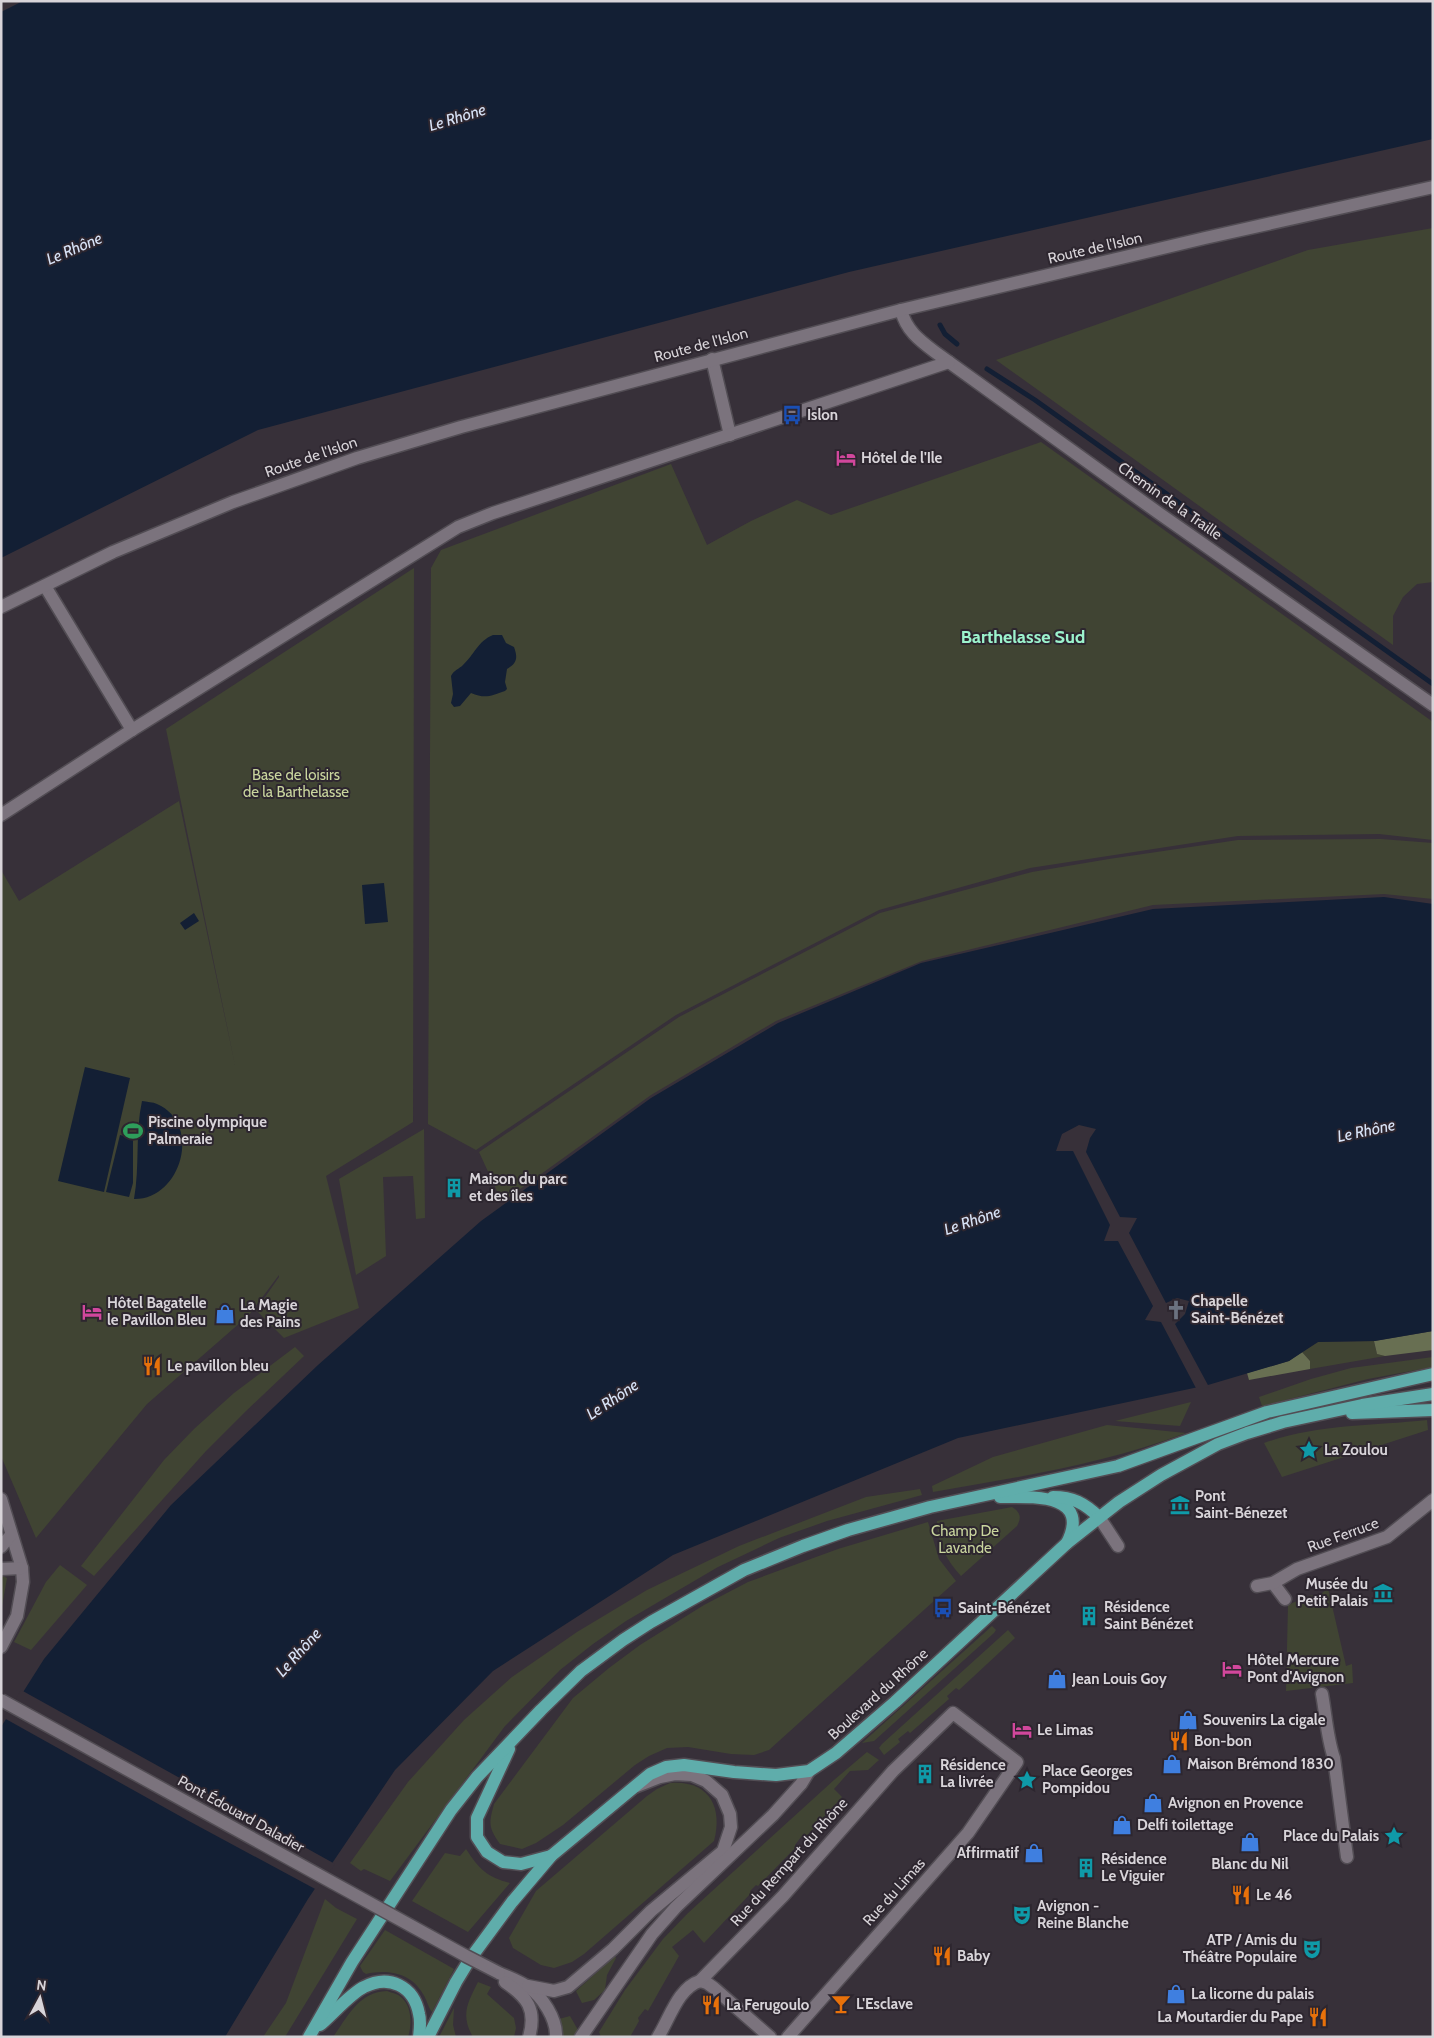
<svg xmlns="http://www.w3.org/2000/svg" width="1434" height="2038" font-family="Cabin,sans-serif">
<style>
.green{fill:#404433}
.forest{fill:#686f52}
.water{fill:#131f34}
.pier{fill:#373039}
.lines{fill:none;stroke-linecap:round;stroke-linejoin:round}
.stream{stroke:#131f34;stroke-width:5}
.street-casing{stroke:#524d54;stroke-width:15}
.secondary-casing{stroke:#524d54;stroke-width:15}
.primary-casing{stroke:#524d54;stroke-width:15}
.street{stroke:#7b737d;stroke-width:12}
.secondary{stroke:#7b737d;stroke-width:12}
.primary{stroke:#5fadab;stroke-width:12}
.secondary-bridge-casing{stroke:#524d54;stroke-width:15;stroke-linecap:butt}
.secondary-bridge{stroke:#7b737d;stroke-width:12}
.labels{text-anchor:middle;stroke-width:4;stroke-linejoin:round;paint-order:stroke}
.street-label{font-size:15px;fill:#d8d4d9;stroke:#2d262f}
.poi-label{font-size:15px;font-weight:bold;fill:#d8d4d9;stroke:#2d262f;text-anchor:start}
.park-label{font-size:15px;fill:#c9d59e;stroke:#2d262f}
.water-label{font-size:16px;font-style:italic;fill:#d8e3f7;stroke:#2d262f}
.quarter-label{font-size:18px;font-weight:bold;fill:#9cf3cd;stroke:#2d262f}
</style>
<rect width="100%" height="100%" fill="#373039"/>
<g class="green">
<polygon points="1433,228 1433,582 1417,584 1403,597 1393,616 1393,645 996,360 1308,250"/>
<polygon points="1041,442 1433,722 1433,840 1379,834 1238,836 1030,868 879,910 676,1015 476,1150 428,1124 431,568 441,550 671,464 707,545 751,521 797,500 831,515"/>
<polygon points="414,568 413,1122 326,1176 359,1308 284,1338 256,1310 279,1277 279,1275 249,1315 147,1404 36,1538 1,1456 1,870 19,901 179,801 235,1065 166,729"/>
<polygon points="1381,839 1433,843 1433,899 1384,894 1153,905 922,961 776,1021 651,1095 502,1202 479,1152 679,1017 880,913 1032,872 1109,859 1238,840"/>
<polygon points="424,1129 425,1218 416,1219 413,1176 383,1177 386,1256 356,1275 339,1179"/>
<polygon points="1374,1341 1377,1354 1385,1356 1310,1369 1310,1361 1302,1352 1318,1342"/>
<polygon points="295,1347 304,1356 246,1411 206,1451 94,1576 81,1566 164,1460 194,1429 234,1393"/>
<polygon points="1433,1357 1433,1367 1368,1379 1262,1406 1259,1397 1311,1379 1351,1368"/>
<polygon points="1191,1402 1180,1426 1115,1421"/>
<path d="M1427,1420L1428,1430L1282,1477L1264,1443C1316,1424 1373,1426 1427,1420Z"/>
<path d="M1107,1425L1186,1433C1104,1464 1019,1477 933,1492L932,1486L993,1457Z"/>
<polygon points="920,1489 922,1495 827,1521 779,1538 718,1567 626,1621 593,1644 560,1670 505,1726 390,1881 364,1869 361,1871 350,1863 408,1782 464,1720 512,1677 577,1632 647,1590 739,1546 866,1497"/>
<path d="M1012,1507C1020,1512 1022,1517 1017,1526L961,1576C947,1561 937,1543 937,1521Z"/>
<path d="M928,1522L939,1559L956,1581L769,1750L754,1755L731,1754L688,1747L667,1748L649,1756L635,1765L563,1825L536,1843L522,1849L500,1844C488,1827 489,1823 494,1804L573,1698L609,1668L640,1645L704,1605L748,1582L838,1549Z"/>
<polygon points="60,1565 87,1585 31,1650 14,1642 46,1582"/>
<polygon points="1,1575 7,1578 1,1612"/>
<polygon points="1328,1588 1346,1666 1352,1664 1353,1683 1286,1691 1288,1605 1308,1596 1321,1594"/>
<polygon points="992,1626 996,1630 994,1633 874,1741 862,1743"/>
<polygon points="1008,1630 1015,1638 959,1690 956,1688 947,1696 949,1699 910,1733 908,1731 898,1739 900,1742 884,1755 879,1748 882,1744"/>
<polygon points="867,1752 879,1760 868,1770 850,1771 834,1789 842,1797 804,1839 801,1837 795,1845 796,1847 758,1886 756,1885 750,1891 751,1893 704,1943 693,1930 672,1947 679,1956 648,2011 645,2009 638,2018 639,2021 630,2037 601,2037 599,2032 625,1990 663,1939 688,1913 834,1780"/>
<path d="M670,1783C709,1780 723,1807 714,1841L584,1954L572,1962L554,1968L541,1965L513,1948L509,1938L536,1891L647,1796L657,1789Z"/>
<path d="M466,1849C479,1869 487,1877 510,1883L468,1932L412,1901L445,1853L460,1856Z"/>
<polygon points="325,1899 336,1908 357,1919 285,2037 263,2037 286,2003"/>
<path d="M385,1930L454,1969L432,2012C428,2007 427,2000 423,1994C411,1973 388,1969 366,1974L363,1972L360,1966Z"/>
<polygon points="615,1956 616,1958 607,1975 605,1990 594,2000 582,2003 576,1991"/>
<path d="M478,1982L491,1987L487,1994L514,2018L516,2028L514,2037H473C460,2015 468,2002 478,1982Z"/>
<path d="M387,1991C392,1993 399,1994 402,1998C412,2007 412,2025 408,2037H333C348,2016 359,1992 387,1991Z"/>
<polygon points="454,2008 453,2025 456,2037 439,2037"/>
<polygon points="570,2016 578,2030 573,2037 562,2037 559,2019"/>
</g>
<g class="forest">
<polygon points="1433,1331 1433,1350 1385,1356 1377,1354 1374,1341"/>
<polygon points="1302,1352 1310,1361 1310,1369 1249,1380 1247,1373 1289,1361"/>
</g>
<g class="water">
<polygon points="23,1 1433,1 1433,139 849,272 258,430 1,558 1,12"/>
<path d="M493,635H502L506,643L514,647C518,658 517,663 507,669L505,682L507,689L505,691C491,696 485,699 471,693L460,706L454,707L451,703L453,694L451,676C454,670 459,669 463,665C474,655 478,641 493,635Z"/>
<polygon points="384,883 388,922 365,924 362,885"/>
<polygon points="1384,897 1433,904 1433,1331 1375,1341 1318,1342 1289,1361 1208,1385 958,1438 673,1555 493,1671 395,1770 308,1899 225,2037 1,2037 1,1727 44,1659 171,1505 318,1365 481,1221 651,1098 778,1023 921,963 1153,909"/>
<polygon points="194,913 199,921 185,930 180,923"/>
<polygon points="85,1067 130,1078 104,1192 58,1181"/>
<path d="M142,1101C147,1102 153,1102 157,1104C203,1124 181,1200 134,1199C140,1166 135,1133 142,1101Z"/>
<polygon points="120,1135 133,1138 133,1183 129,1197 106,1192"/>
</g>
<g class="pier">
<polygon points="1079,1125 1096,1129 1090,1138 1086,1152 1120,1217 1137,1218 1129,1233 1166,1303 1177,1298 1189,1301 1185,1314 1175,1324 1209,1387 1197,1390 1161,1322 1145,1320 1153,1306 1118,1241 1104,1241 1110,1225 1073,1151 1056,1151 1062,1134"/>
<polygon points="21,1690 335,1864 317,1890 187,1820 4,1718"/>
</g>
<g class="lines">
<g class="stream">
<polyline points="940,325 945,334 957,344"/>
<polyline points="987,369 1035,400 1433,684"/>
</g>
<defs>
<g id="street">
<path d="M901,310C906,330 919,340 935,352L1160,514L1433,705"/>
<polyline points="712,359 730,435"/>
<polyline points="45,586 132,730"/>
<polyline points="1,815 132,730 458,527 493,513 949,362"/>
<polyline points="1,1499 22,1568 23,1582 17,1616 1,1647"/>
<polyline points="1099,1517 1118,1546"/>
<polyline points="1,1547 11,1535"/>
<polyline points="1,1569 22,1568"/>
<polyline points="1273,1583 1285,1599"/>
<polyline points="1257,1586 1273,1583 1297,1569 1387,1537 1433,1500"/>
<path d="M1322,1694C1326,1716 1327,1738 1334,1758L1347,1857"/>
<polyline points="700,1981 707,1983 714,1988 770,2037"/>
<path d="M658,2037C670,2018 678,1988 700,1981L783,1896L893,1771L953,1713L1017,1762L968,1833L788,2037"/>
</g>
<g id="secondary">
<polyline points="1,607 113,552 233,502 357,458 461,427 901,310 1205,238 1433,187"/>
<path d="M499,1973C508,1977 519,1981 528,1987C542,1996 557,2019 556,2037"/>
<path d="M505,1982C527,1997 537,2009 529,2037"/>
<polyline points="528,1986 554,1991 568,1987 613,1949 651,1911 723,1851 731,1827 730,1814 722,1795 706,1781 692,1775 675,1774 660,1777 637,1786"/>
<polyline points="581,2037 652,1934 676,1907 773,1815 801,1784 809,1771"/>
</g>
<g id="primary">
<polyline points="1352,1413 1433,1410"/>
<path d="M1000,1497C1030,1497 1092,1492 1067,1543"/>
<path d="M1053,1497C1073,1497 1084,1503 1099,1517"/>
<polyline points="509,1749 477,1818 477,1837 487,1852 503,1862 521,1864 551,1856"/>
<path d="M320,2025C332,2015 351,1993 364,1987C389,1974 414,1986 419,2014C421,2021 420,2029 419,2037"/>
<polyline points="309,2037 352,1962 451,1810 477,1777 541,1710 581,1671 623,1640 651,1622 744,1570 803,1546 848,1530 930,1507 1118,1466 1267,1412 1433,1374"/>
<polyline points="428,2037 456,1982 470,1959 512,1902 551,1856 650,1774 666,1767 684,1765 734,1772 776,1775 809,1771 836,1753 895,1702 1067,1543 1119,1502 1161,1475 1218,1444 1247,1433 1283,1422 1362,1405 1433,1394"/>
</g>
</defs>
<use href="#street" class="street-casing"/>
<use href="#secondary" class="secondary-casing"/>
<use href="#primary" class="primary-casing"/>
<use href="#street" class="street"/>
<use href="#secondary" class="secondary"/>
<use href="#primary" class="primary"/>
<defs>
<polyline id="secondary-bridge" points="1,1700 466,1956 499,1973"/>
</defs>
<use href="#secondary-bridge" class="secondary-bridge-casing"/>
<use href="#secondary-bridge" class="secondary-bridge"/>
</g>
<defs>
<symbol id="bus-bare" viewBox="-9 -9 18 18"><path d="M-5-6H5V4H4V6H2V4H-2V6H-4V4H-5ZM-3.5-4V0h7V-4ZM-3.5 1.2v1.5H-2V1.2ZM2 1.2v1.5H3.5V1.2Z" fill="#1a4fb4" stroke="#2d262f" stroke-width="2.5" paint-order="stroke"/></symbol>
<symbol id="hotel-bare" viewBox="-9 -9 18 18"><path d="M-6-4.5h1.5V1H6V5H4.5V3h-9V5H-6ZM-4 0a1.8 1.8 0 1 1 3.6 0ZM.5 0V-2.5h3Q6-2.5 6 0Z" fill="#d1479c" stroke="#2d262f" stroke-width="2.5" paint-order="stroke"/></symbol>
<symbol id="stadium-bare" viewBox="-9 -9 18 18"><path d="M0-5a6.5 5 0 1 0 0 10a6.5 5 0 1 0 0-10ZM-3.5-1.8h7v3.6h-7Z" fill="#2e9e5b" stroke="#2d262f" stroke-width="2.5" paint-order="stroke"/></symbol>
<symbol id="building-bare" viewBox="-9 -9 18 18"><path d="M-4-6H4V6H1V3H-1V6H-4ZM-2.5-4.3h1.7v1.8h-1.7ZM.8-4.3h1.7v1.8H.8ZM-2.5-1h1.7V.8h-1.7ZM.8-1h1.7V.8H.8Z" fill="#0f9aa8" stroke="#2d262f" stroke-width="2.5" paint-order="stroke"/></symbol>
<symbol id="church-bare" viewBox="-9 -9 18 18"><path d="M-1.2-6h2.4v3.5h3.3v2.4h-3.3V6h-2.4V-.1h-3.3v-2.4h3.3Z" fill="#6b7280" stroke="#2d262f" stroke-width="2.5" paint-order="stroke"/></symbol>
<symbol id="shop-bare" viewBox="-9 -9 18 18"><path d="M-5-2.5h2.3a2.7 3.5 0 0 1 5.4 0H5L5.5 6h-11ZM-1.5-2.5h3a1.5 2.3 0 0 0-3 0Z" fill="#3f7fe0" stroke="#2d262f" stroke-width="2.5" paint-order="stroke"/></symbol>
<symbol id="restaurant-bare" viewBox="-9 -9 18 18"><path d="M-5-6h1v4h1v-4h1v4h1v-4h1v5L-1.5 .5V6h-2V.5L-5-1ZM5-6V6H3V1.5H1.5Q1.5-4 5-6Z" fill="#e8710a" stroke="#2d262f" stroke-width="2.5" paint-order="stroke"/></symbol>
<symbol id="sight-bare" viewBox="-9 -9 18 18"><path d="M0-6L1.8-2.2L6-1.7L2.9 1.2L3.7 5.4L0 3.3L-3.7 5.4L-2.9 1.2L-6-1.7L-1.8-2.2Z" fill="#0f9aa8" stroke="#2d262f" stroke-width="2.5" paint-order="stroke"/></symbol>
<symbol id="museum-bare" viewBox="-9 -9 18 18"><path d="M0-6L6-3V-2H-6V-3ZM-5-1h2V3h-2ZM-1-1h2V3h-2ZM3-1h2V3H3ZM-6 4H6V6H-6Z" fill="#0f9aa8" stroke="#2d262f" stroke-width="2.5" paint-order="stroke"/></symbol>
<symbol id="theatre-bare" viewBox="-9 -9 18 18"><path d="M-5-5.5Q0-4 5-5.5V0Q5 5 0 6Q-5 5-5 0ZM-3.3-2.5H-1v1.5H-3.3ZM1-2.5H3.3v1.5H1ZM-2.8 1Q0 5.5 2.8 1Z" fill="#0f9aa8" stroke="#2d262f" stroke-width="2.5" paint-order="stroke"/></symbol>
<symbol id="bar-bare" viewBox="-9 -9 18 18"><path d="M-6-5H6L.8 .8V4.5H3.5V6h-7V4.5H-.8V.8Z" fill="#e8710a" stroke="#2d262f" stroke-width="2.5" paint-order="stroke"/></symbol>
</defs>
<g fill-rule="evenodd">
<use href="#bus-bare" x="778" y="401" width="28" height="28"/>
<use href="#hotel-bare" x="832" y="444" width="28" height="28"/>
<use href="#stadium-bare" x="119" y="1117" width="28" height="28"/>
<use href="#building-bare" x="440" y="1174" width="28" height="28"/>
<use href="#church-bare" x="1162" y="1296" width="28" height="28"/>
<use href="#hotel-bare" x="78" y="1298" width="28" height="28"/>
<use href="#shop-bare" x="211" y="1300" width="28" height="28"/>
<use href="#restaurant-bare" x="138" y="1352" width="28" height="28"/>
<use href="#sight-bare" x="1295" y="1436" width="28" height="28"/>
<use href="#museum-bare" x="1166" y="1491" width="28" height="28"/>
<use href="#museum-bare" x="1369" y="1579" width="28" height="28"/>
<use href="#bus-bare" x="929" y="1594" width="28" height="28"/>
<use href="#building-bare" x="1075" y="1602" width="28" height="28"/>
<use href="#hotel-bare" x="1218" y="1655" width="28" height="28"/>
<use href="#shop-bare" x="1043" y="1665" width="28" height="28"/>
<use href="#shop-bare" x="1174" y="1706" width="28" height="28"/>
<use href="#hotel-bare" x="1008" y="1716" width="28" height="28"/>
<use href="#restaurant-bare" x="1165" y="1727" width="28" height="28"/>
<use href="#shop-bare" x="1158" y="1750" width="28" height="28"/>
<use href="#building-bare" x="911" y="1760" width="28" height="28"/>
<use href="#sight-bare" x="1013" y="1766" width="28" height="28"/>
<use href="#shop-bare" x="1139" y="1789" width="28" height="28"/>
<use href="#shop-bare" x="1108" y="1811" width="28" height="28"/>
<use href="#sight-bare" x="1380" y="1822" width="28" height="28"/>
<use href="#shop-bare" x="1236" y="1828" width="28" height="28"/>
<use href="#shop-bare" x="1020" y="1839" width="28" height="28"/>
<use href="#building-bare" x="1072" y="1854" width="28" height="28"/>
<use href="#restaurant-bare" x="1227" y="1881" width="28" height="28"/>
<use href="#theatre-bare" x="1008" y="1901" width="28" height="28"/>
<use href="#theatre-bare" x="1298" y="1935" width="28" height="28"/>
<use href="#restaurant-bare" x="928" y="1942" width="28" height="28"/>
<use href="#shop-bare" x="1162" y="1980" width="28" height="28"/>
<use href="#bar-bare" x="827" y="1990" width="28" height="28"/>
<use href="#restaurant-bare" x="697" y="1991" width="28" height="28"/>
<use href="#restaurant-bare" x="1304" y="2003" width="28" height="28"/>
</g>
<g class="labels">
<g class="street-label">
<text transform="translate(1095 248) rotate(-13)" y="5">Route de l'Islon</text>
<text transform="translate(701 345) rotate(-15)" y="5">Route de l'Islon</text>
<text transform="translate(311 457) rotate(-19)" y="5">Route de l'Islon</text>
<text transform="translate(1170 501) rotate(35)" y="5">Chemin de la Traille</text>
<text transform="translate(1343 1535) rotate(-20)" y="5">Rue Ferruce</text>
<text transform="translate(878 1694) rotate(-42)" y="5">Boulevard du Rhône</text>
<text transform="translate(241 1814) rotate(29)" y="5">Pont Édouard Daladier</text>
<text transform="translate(789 1862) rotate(-48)" y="5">Rue du Rempart du Rhône</text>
<text transform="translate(894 1892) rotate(-48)" y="5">Rue du Limas</text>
</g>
<g class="poi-label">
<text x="807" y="420">Islon</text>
<text x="861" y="463">Hôtel de l'Ile</text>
<text x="148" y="1127">Piscine olympique<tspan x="148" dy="17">Palmeraie</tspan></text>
<text x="469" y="1184">Maison du parc<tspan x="469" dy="17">et des îles</tspan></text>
<text x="1191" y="1306">Chapelle<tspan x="1191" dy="17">Saint-Bénézet</tspan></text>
<text x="107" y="1308">Hôtel Bagatelle<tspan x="107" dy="17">le Pavillon Bleu</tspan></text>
<text x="240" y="1310">La Magie<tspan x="240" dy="17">des Pains</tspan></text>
<text x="167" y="1371">Le pavillon bleu</text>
<text x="1324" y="1455">La Zoulou</text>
<text x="1195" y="1501">Pont<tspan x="1195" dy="17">Saint-Bénezet</tspan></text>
<text x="1368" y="1589" text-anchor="end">Musée du<tspan x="1368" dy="17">Petit Palais</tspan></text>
<text x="1104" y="1612">Résidence<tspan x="1104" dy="17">Saint Bénézet</tspan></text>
<text x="958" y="1613">Saint-Bénézet</text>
<text x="1247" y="1665">Hôtel Mercure<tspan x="1247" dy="17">Pont d'Avignon</tspan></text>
<text x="1072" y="1684">Jean Louis Goy</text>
<text x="1203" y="1725">Souvenirs La cigale</text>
<text x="1037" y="1735">Le Limas</text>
<text x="1194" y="1746">Bon-bon</text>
<text x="1187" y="1769">Maison Brémond 1830</text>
<text x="940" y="1770">Résidence<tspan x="940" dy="17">La livrée</tspan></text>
<text x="1042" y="1776">Place Georges<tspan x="1042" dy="17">Pompidou</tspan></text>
<text x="1168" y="1808">Avignon en Provence</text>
<text x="1137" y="1830">Delfi toilettage</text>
<text x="1379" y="1841" text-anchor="end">Place du Palais</text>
<text x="1019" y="1858" text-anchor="end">Affirmatif</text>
<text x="1101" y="1864">Résidence<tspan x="1101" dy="17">Le Viguier</tspan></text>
<text x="1250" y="1869" text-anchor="middle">Blanc du Nil</text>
<text x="1256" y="1900">Le 46</text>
<text x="1037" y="1911">Avignon -<tspan x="1037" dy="17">Reine Blanche</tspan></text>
<text x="1297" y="1945" text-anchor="end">ATP / Amis du<tspan x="1297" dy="17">Théâtre Populaire</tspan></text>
<text x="957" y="1961">Baby</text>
<text x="1191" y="1999">La licorne du palais</text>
<text x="856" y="2009">L'Esclave</text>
<text x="726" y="2010">La Ferugoulo</text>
<text x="1303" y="2022" text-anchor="end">La Moutardier du Pape</text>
</g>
<g class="park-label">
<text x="296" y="780">Base de loisirs<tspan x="296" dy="17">de la Barthelasse</tspan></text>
<text x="965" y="1536">Champ De<tspan x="965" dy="17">Lavande</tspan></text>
</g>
<g class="water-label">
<text transform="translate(457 117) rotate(-17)" y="6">Le Rhône</text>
<text transform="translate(74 248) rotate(-23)" y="6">Le Rhône</text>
<text transform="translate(1366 1130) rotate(-12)" y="6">Le Rhône</text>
<text transform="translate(972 1220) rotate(-19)" y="6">Le Rhône</text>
<text transform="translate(612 1399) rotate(-34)" y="6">Le Rhône</text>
<text transform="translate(298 1652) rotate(-48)" y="6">Le Rhône</text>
</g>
<g class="quarter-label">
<text x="1023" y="643">Barthelasse Sud</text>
</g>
</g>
<rect width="1434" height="2038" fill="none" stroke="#d8d4d9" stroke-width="5"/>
<g transform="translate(40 1998) rotate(7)" stroke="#2d262f" stroke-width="4" paint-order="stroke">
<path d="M0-4L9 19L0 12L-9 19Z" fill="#d8d4d9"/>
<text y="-8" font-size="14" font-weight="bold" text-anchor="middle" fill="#d8d4d9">N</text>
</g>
</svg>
